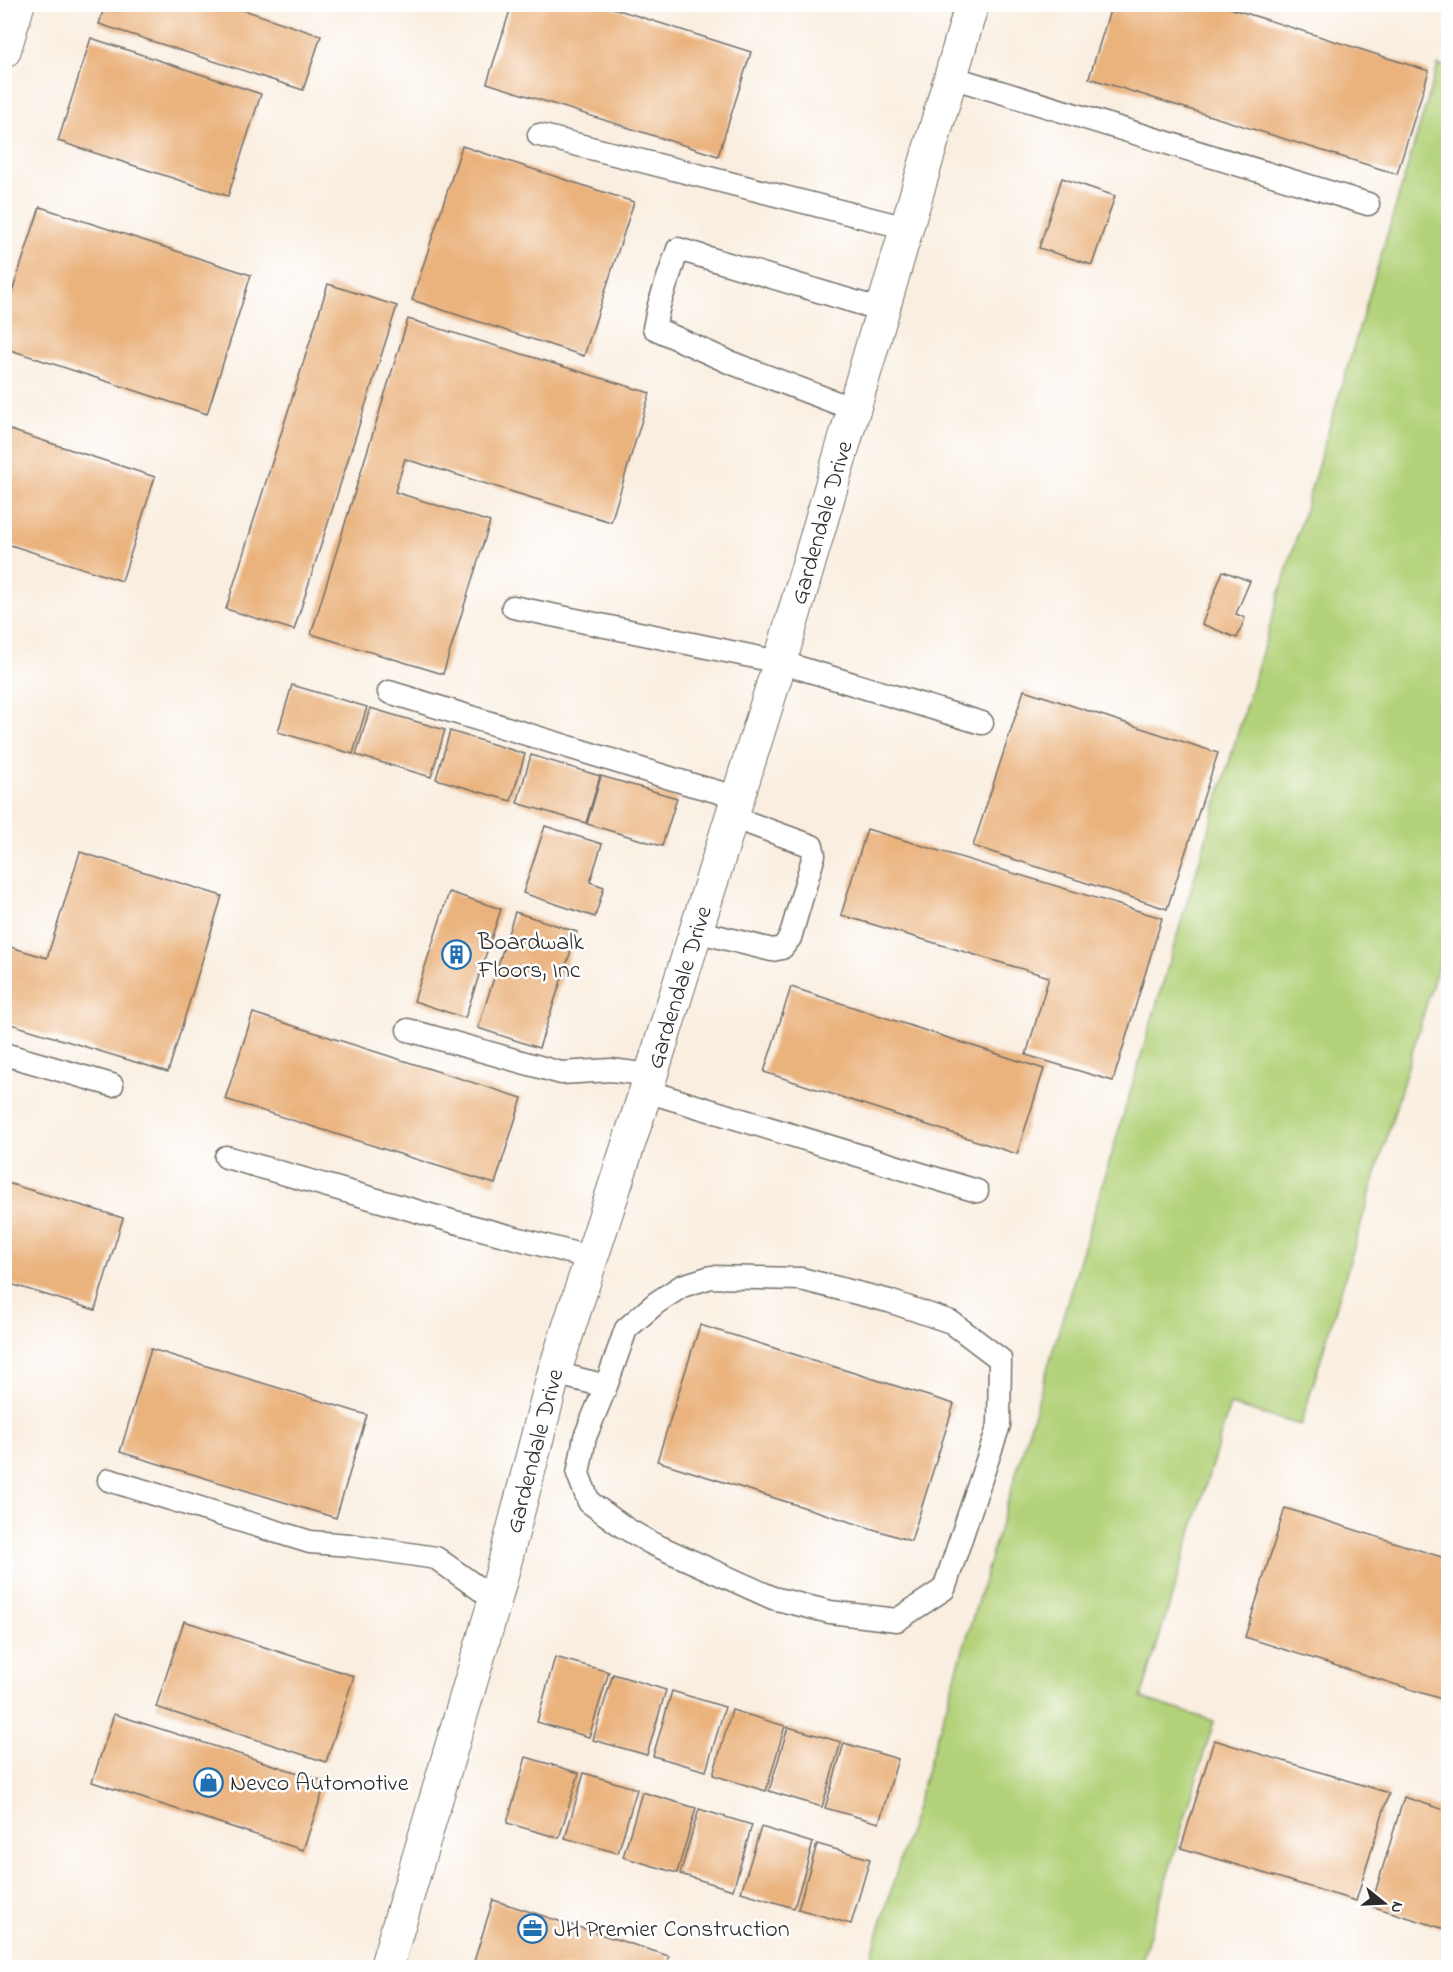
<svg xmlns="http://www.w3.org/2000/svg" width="1453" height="1972" font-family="'Indie Flower',sans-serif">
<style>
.green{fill:#b2d178;stroke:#6e7e52;stroke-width:1.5}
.building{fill:#eab27d}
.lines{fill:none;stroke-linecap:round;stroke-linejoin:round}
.lane-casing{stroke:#736f6a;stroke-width:25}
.street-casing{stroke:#736f6a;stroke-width:35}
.secondary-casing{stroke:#736f6a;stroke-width:35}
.lane{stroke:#fff;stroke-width:22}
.street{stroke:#fff;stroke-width:33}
.secondary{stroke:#fff;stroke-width:33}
.labels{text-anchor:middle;stroke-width:5;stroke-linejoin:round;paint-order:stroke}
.street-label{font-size:24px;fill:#2b2b2b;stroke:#fff}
.poi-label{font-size:24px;fill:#2b2b2b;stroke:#fff;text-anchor:start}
</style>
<rect width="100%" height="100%" fill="#fff"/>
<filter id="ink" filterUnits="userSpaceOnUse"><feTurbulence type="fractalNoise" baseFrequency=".0167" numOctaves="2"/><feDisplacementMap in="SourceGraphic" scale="12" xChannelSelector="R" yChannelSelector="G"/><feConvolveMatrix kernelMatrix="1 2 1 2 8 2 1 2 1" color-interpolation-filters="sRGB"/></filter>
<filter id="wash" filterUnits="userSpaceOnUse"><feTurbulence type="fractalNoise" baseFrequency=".008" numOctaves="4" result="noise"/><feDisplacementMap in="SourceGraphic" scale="24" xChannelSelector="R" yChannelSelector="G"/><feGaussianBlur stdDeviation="1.35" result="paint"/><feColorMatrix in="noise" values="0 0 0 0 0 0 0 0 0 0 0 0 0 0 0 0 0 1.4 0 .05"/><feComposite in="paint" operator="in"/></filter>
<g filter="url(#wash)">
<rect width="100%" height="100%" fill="#f9eee0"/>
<polygon class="green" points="1438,65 1448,68 1448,932 1301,1425 1230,1405 1141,1698 1214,1721 1140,1967 868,1967"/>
<g id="blocks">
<g class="building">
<polygon points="105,4 226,4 321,36 303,90 99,24"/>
<polygon points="512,4 600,4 751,52 718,156 487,83"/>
<polygon points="1112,4 1217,4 1429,71 1397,174 1089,78"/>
<polygon points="91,38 261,94 228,196 58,141"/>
<polygon points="462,146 634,202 584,356 412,300"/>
<polygon points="1062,178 1115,196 1092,265 1039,248"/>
<polygon points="40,207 251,275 207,414 4,348 4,316"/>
<polygon points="328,284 397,306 294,630 226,609"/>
<polygon points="408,319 650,393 611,522 405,459 395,492 490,522 443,674 311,634"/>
<polygon points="4,428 155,477 122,581 4,543"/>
<polygon points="1223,571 1250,581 1236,614 1245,618 1237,638 1202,624"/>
<polygon points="292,685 367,707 353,754 278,732"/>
<polygon points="1024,690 1218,753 1167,909 973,846"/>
<polygon points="370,708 445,730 431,777 356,755"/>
<polygon points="450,731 525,754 511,801 436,779"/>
<polygon points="531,755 600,776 586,823 517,803"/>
<polygon points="601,776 677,798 662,846 587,824"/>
<polygon points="545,826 602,844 590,882 604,887 595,917 523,893"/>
<polygon points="867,829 1162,918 1113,1081 1026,1055 1049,977 841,915"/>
<polygon points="80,852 222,896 168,1072 4,1022 4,945 47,958"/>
<polygon points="449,892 501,909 465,1018 414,1001"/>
<polygon points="515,912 577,932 539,1048 478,1028"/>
<polygon points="791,987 1044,1069 1017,1154 764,1072"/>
<polygon points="253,1013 522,1098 495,1184 225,1099"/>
<polygon points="4,1182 123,1218 95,1310 4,1282"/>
<polygon points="700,1325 954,1404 911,1541 657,1461"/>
<polygon points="151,1349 367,1415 336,1518 120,1452"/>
<polygon points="1285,1508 1448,1559 1448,1701 1245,1637"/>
<polygon points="184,1621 354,1676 326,1762 156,1707"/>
<polygon points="555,1657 609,1672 589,1737 537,1722"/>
<polygon points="613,1674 666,1690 647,1755 593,1740"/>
<polygon points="672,1691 725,1707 706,1771 653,1756"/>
<polygon points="732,1710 785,1726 766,1791 713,1775"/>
<polygon points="114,1714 326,1782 303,1850 92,1782"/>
<polygon points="788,1727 841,1742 822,1807 769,1791"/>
<polygon points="1214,1740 1389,1793 1356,1901 1181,1848"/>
<polygon points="844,1743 898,1759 879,1823 825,1808"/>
<polygon points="526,1757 579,1773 559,1838 507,1823"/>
<polygon points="584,1773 637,1789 618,1853 565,1838"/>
<polygon points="642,1792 696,1808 677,1873 623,1857"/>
<polygon points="1404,1797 1448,1811 1448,1930 1371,1906"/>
<polygon points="699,1809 752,1825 733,1890 680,1874"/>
<polygon points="761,1827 813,1843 794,1908 741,1892"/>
<polygon points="817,1844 870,1859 851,1924 798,1909"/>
<polygon points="493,1900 669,1956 665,1968 472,1968"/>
</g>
</g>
</g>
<g filter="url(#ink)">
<use href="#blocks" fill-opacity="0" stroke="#736f6a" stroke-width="1.5"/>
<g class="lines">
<defs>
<g id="lane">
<polyline points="951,77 1368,204"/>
<polyline points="539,135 907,228"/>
<polyline points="853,409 729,362 654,328 659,305 678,249 882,310"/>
<polyline points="513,607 780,662 982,723"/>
<polyline points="389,692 693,785 737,797"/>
<polyline points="696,931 772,950 782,948 790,938 814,855 812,846 732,817"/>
<polyline points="408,1030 561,1073 611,1070 651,1075"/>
<polyline points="4,1054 112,1085"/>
<polyline points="646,1091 977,1191"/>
<polyline points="226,1157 455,1222 592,1258"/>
<polyline points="554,1373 606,1386 626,1329 656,1303 682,1286 711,1277 801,1279 889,1301 951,1322 1000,1359 999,1425 944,1589 897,1620 830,1612 773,1598 651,1543 625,1528 589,1502 578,1474 585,1437 606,1386"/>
<polyline points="109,1480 310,1542 350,1545 436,1558 495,1600"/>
</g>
<g id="street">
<path id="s1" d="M386,1968L495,1600L554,1373L651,1075L780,662L972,4"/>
</g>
<polyline id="secondary" points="4,51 18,4"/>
</defs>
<use href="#lane" class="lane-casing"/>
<use href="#street" class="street-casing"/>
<use href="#secondary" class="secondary-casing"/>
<use href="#lane" class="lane"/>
<use href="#street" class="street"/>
<use href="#secondary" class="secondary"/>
</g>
</g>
<defs>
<symbol id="building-ring" viewBox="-11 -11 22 22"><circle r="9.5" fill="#fff" stroke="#1f6fb2" stroke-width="1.5"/><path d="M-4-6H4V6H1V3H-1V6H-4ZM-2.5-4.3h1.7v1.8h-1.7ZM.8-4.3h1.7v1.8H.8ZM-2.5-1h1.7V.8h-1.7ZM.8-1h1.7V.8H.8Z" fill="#1f6fb2"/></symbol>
<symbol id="shop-ring" viewBox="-11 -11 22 22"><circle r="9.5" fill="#fff" stroke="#1f6fb2" stroke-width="1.5"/><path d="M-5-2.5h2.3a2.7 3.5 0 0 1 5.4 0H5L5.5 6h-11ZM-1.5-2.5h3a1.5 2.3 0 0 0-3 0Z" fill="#1f6fb2"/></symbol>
<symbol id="office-ring" viewBox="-11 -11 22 22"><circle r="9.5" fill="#fff" stroke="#1f6fb2" stroke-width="1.5"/><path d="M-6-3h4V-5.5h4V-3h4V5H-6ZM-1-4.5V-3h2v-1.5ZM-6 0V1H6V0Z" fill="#1f6fb2"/></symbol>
</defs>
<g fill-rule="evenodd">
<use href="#building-ring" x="440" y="938" width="33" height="33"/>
<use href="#shop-ring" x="192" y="1766" width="33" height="33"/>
<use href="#office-ring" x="516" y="1912" width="33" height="33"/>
</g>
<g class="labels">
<g class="street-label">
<text dy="8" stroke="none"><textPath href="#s1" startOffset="1510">Gardendale Drive</textPath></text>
<text dy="8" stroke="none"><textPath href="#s1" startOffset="1024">Gardendale Drive</textPath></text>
<text dy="8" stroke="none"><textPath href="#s1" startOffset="538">Gardendale Drive</textPath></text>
</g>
<g class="poi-label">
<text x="478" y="949">Boardwalk<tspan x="478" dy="28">Floors, Inc</tspan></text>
<text x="230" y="1790">Nevco Automotive</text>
<text x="554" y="1936">JH Premier Construction</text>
</g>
</g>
<rect width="1453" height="1972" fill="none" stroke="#fff" stroke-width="24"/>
<g transform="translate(1384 1903) rotate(108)" stroke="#ffffff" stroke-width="4.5" paint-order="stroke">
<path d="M0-4.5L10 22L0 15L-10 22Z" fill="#2b2b2b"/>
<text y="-9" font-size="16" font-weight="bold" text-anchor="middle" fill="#2b2b2b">N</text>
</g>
</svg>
